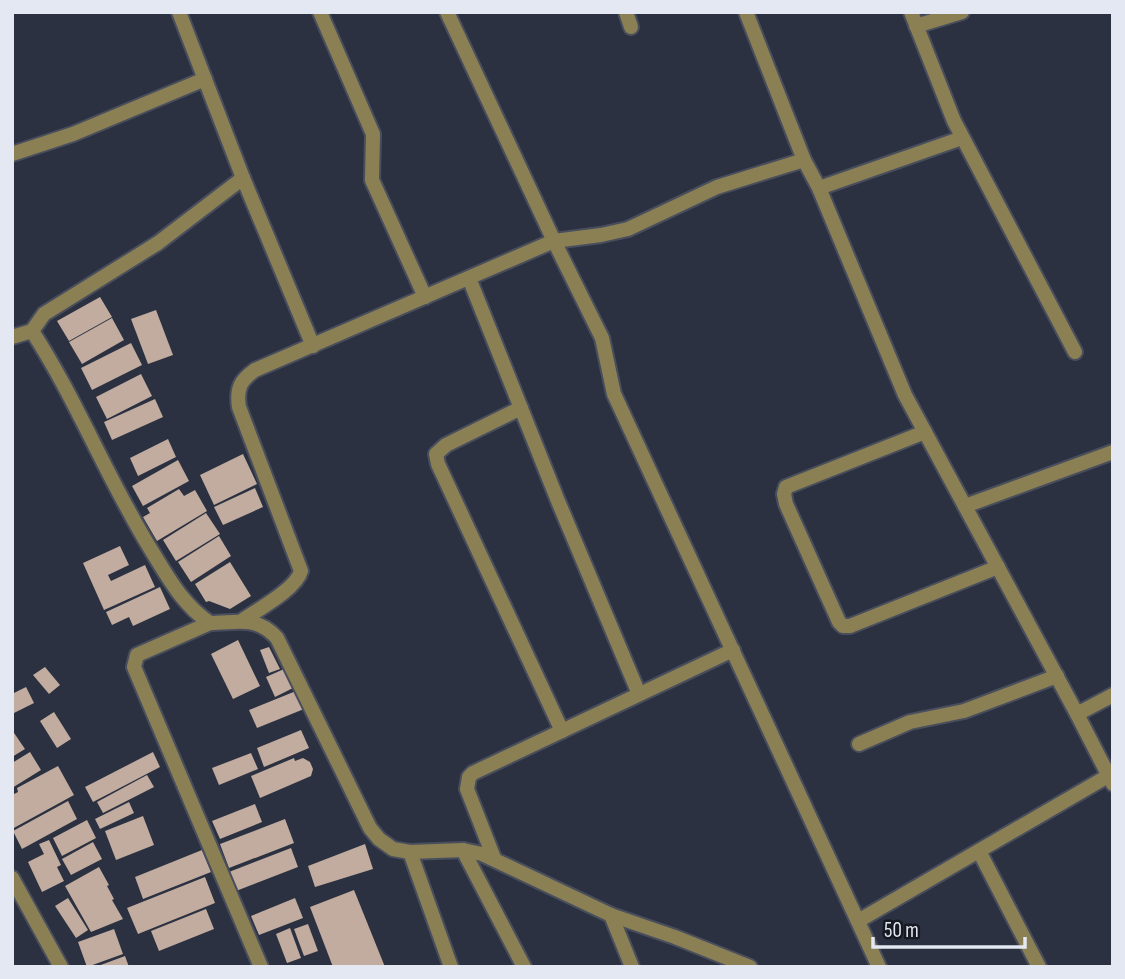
<svg xmlns="http://www.w3.org/2000/svg" width="1125" height="979" font-family="'Sofia Sans Condensed',sans-serif">
<style>
.building{fill:#c1ac9f}
.lines{fill:none;stroke-linecap:round;stroke-linejoin:round}
.minor-casing{stroke:#494e5d;stroke-width:18}
.tertiary-casing{stroke:#494e5d;stroke-width:18}
.minor{stroke:#8b7f54;stroke-width:14}
.tertiary{stroke:#8b7f54;stroke-width:14}
</style>
<rect width="100%" height="100%" fill="#2b3141"/>
<g class="building">
<polygon points="100,297 112,317 69,341 57,321"/>
<polygon points="156,310 173,355 148,364 131,319"/>
<polygon points="112,318 124,340 82,364 69,342"/>
<polygon points="131,343 142,365 92,390 81,368"/>
<polygon points="141,374 152,396 107,419 96,397"/>
<polygon points="155,399 163,417 112,440 104,422"/>
<polygon points="168,439 176,457 138,476 130,458"/>
<polygon points="243,454 257,484 214,505 200,475"/>
<polygon points="178,460 189,481 143,506 132,486"/>
<polygon points="255,488 263,507 223,525 214,507"/>
<polygon points="179,489 184,496 195,490 207,511 157,541 143,517 150,513 147,508"/>
<polygon points="206,513 220,534 176,561 163,540"/>
<polygon points="219,536 231,556 191,582 178,562"/>
<polygon points="120,546 129,565 108,575 111,581 145,565 155,587 104,610 83,563"/>
<polygon points="230,562 251,596 230,609 209,601 206,602 195,584"/>
<polygon points="160,587 170,609 133,626 129,617 112,625 106,612"/>
<polygon points="238,640 260,686 233,699 211,654"/>
<polygon points="269,647 280,669 269,673 260,650"/>
<polygon points="45,667 60,685 49,694 33,675"/>
<polygon points="284,669 293,688 275,697 266,677"/>
<polygon points="26,687 34,703 14,713 12,694"/>
<polygon points="296,691 304,709 257,728 249,710"/>
<polygon points="54,712 71,739 57,748 40,721"/>
<polygon points="12,730 25,749 12,757"/>
<polygon points="301,730 309,748 264,767 257,748"/>
<polygon points="30,752 41,770 12,788 12,763"/>
<polygon points="153,752 160,767 93,802 85,787"/>
<polygon points="251,753 258,769 219,785 212,768"/>
<polygon points="294,758 295,761 303,758 310,762 313,769 311,776 260,798 251,776"/>
<polygon points="58,766 74,795 12,829 12,795 18,792 17,788"/>
<polygon points="147,775 154,787 103,813 97,802"/>
<polygon points="68,801 77,819 22,849 13,831"/>
<polygon points="129,802 134,813 100,829 95,819"/>
<polygon points="255,804 262,822 220,839 212,821"/>
<polygon points="143,816 154,845 116,860 105,831"/>
<polygon points="285,819 294,843 229,868 220,844"/>
<polygon points="87,820 96,838 62,856 53,838"/>
<polygon points="49,840 61,865 57,867 64,881 42,892 28,862 44,854 39,844"/>
<polygon points="93,842 102,859 71,875 62,859"/>
<polygon points="365,844 373,869 315,887 308,866"/>
<polygon points="291,848 298,867 236,891 229,872"/>
<polygon points="202,850 211,872 143,899 135,877"/>
<polygon points="99,867 109,885 107,886 114,899 112,900 123,919 91,932 65,886"/>
<polygon points="205,877 215,903 138,934 127,908"/>
<polygon points="354,890 385,967 333,967 310,907"/>
<polygon points="68,898 88,930 76,938 55,906"/>
<polygon points="295,898 303,918 259,935 251,916"/>
<polygon points="206,909 214,929 159,951 151,931"/>
<polygon points="308,924 318,951 304,956 294,929"/>
<polygon points="290,928 301,958 287,963 276,934"/>
<polygon points="114,929 123,954 87,967 78,942"/>
<polygon points="125,956 129,967 98,967 98,966"/>
</g>
<g class="lines">
<defs>
<g id="minor">
<polyline points="179,12 243,178 313,346"/>
<polyline points="320,12 373,134 372,180 425,297"/>
<polyline points="447,12 554,241 602,338 614,394 879,967"/>
<polyline points="626,12 631,27"/>
<polyline points="746,12 804,160 819,188 905,395 1077,714 1113,784"/>
<polyline points="911,12 954,121 1075,352"/>
<polyline points="916,26 962,12"/>
<polyline points="12,154 73,134 205,79"/>
<polyline points="819,188 962,138"/>
<polyline points="469,278 558,501 639,694"/>
<path d="M32,331C78,402 108,481 153,553C169,579 183,605 210,623C237,623 256,615 277,638L370,828L379,839L393,849L410,852L463,850L482,854L611,915L675,937L750,967"/>
<polyline points="12,337 32,331 44,314 158,243 243,178"/>
<polyline points="521,408 446,445 436,454 438,464 562,731"/>
<polyline points="925,432 786,487 784,494 786,504 839,622 843,626 850,626 998,567"/>
<polyline points="965,506 1113,452"/>
<path d="M243,620C259,609 296,589 301,571L239,407C236,388 241,380 255,370L554,241L601,235L628,229L717,187L804,160"/>
<polyline points="210,623 137,655 134,667 261,967"/>
<polyline points="1077,714 1113,695"/>
<polyline points="859,744 910,722 964,711 1057,676"/>
<polyline points="463,850 524,967"/>
<polyline points="979,851 1039,967"/>
<polyline points="410,852 451,967"/>
<polyline points="494,858 467,789 469,777 473,773 733,650"/>
<polyline points="611,915 632,967"/>
<polyline points="858,921 1108,776"/>
</g>
<polyline id="tertiary" points="12,878 61,967"/>
</defs>
<use href="#minor" class="minor-casing"/>
<use href="#tertiary" class="tertiary-casing"/>
<use href="#minor" class="minor"/>
<use href="#tertiary" class="tertiary"/>
</g>
<rect width="1125" height="979" fill="none" stroke="#e4e8f3" stroke-width="28"/>
<path d="M873 937v10h152v-10" fill="none" stroke="#e4e8f3" stroke-width="3.5"/>
<text x="884" y="937" font-size="21" fill="#e4e8f3" stroke="#161921" stroke-width="5" paint-order="stroke">50 m</text>
</svg>
